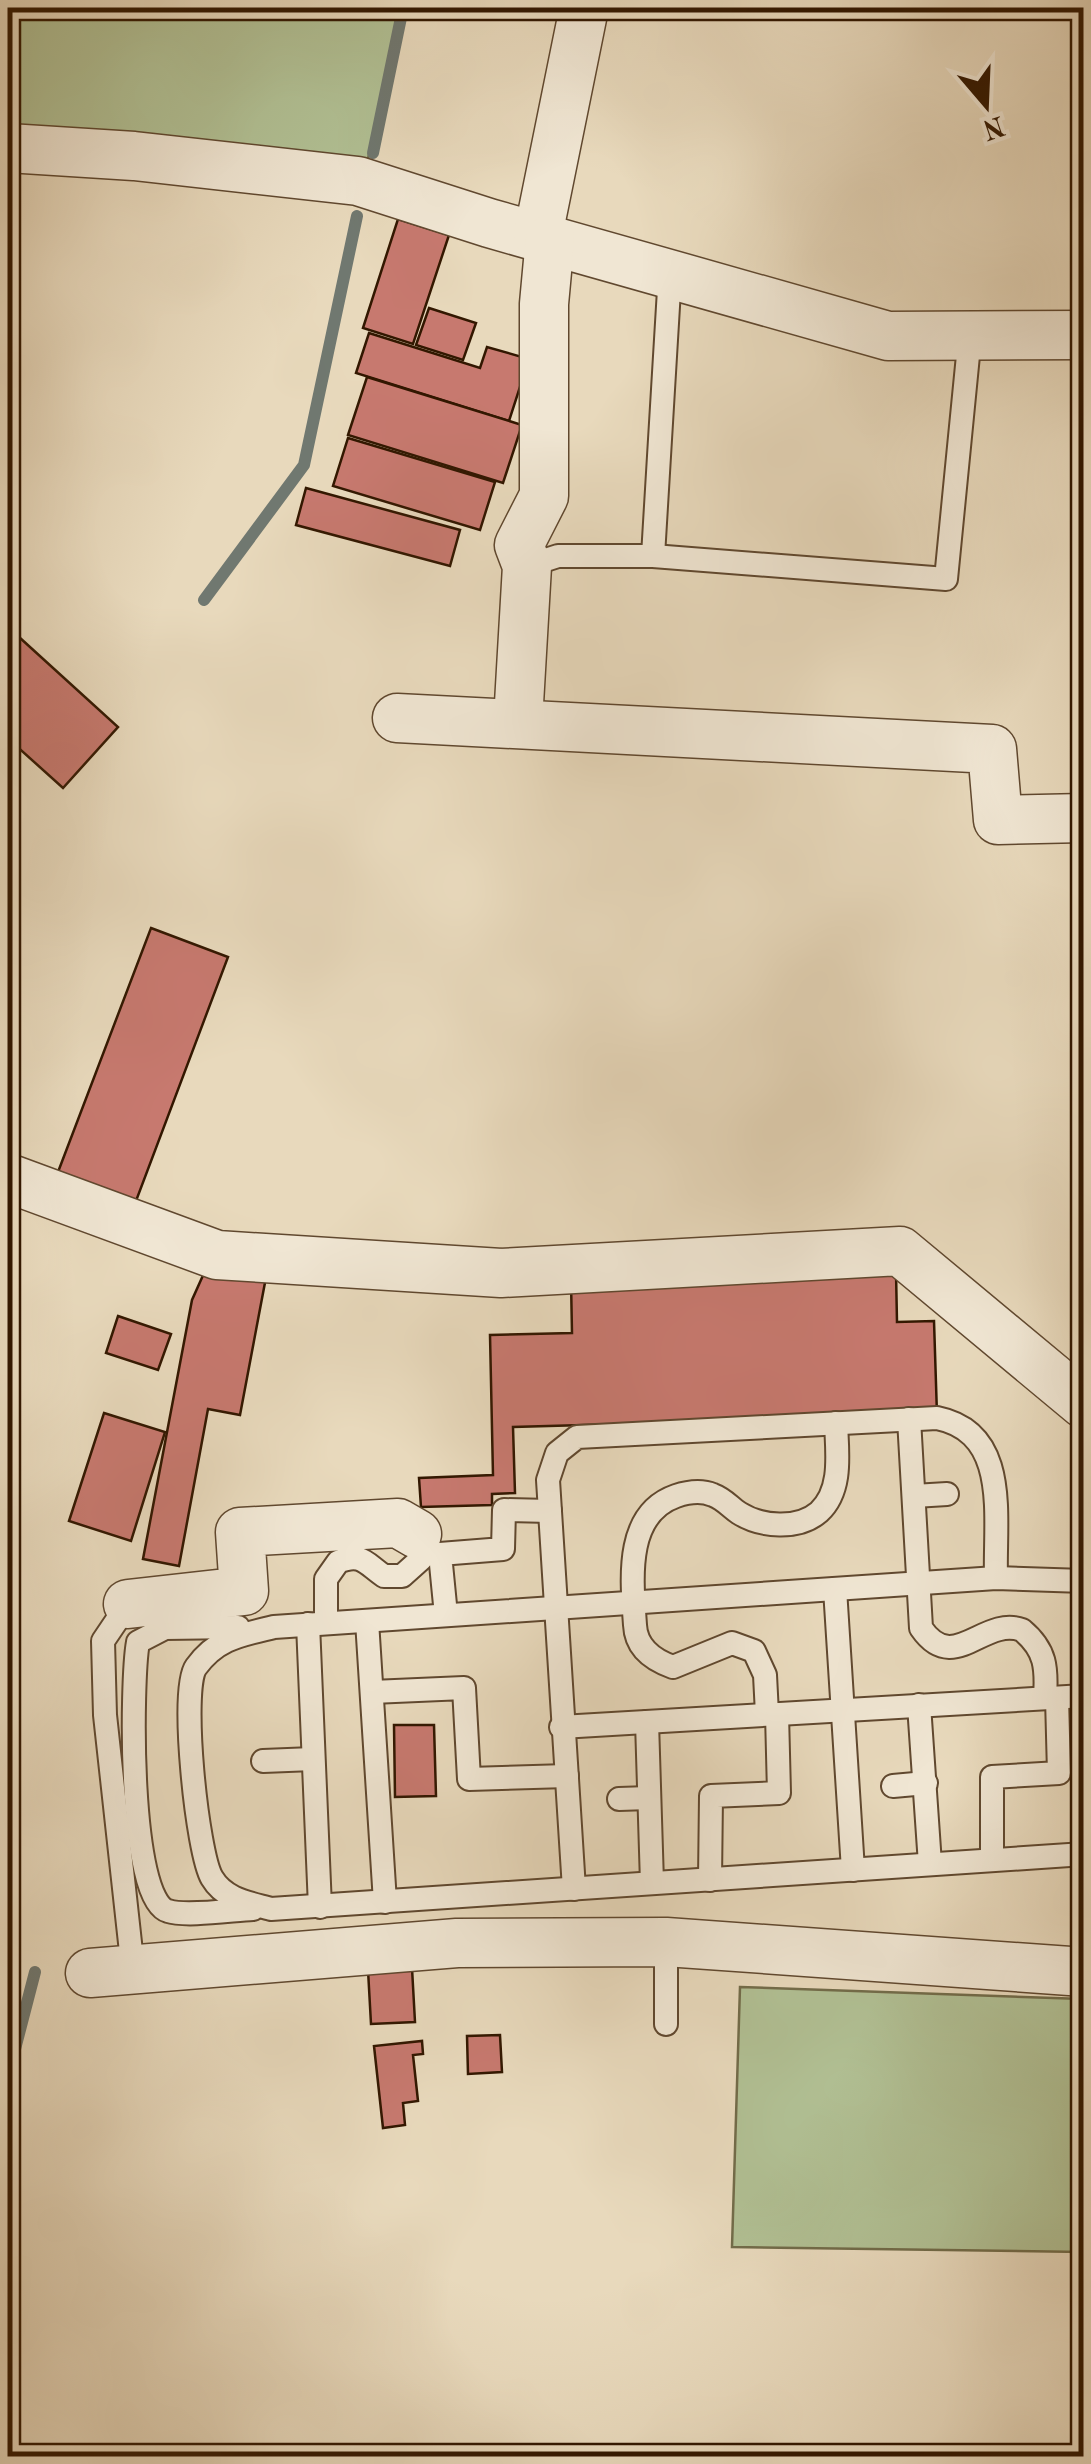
<svg xmlns="http://www.w3.org/2000/svg" width="1091" height="2464" font-family="'Old Standard TT',serif">
<style>
.green{fill:#b1c094;stroke:#726c4a;stroke-width:2.5}
.lines{fill:none;stroke-linecap:round;stroke-linejoin:round}
.stream{stroke:#707870;stroke-width:12}
.building{fill:#c7796f;stroke:#321700;stroke-width:2.5}
.lane-casing{stroke:#60482f;stroke-width:26}
.street-casing{stroke:#60482f;stroke-width:51}
.lane{stroke:#f0e6d3;stroke-width:22}
.street{stroke:#f0e6d3;stroke-width:48}
</style>
<rect width="100%" height="100%" fill="#e8d9bc"/>
<filter id="stains"><feTurbulence type="fractalNoise" baseFrequency=".002" numOctaves="4"/><feColorMatrix values="0 0 0 0 .2 0 0 0 0 .09 0 0 0 0 .02 0 0 0 .5 -.17"/></filter>
<radialGradient id="worn" r=".72"><stop offset=".6" stop-color="#630" stop-opacity="0"/><stop offset="1" stop-color="#630" stop-opacity=".3"/></radialGradient>
<g class="green">
<polygon points="8,8 403,8 367,163 8,127"/>
<polygon points="740,1987 1083,1999 1083,2252 732,2247"/>
</g>
<g class="lines">
<g class="stream">
<polyline points="373,153 403,8"/>
<polyline points="204,600 304,465 357,216"/>
<polyline points="8,2076 35,1972"/>
</g>
</g>
<g class="building">
<polygon points="398,219 449,235 413,344 363,328"/>
<polygon points="429,308 476,323 463,360 416,345"/>
<polygon points="369,333 480,368 487,347 529,359 509,421 356,373"/>
<polygon points="367,377 522,425 503,483 348,435"/>
<polygon points="348,438 495,482 480,530 333,486"/>
<polygon points="306,488 460,530 450,566 296,525"/>
<polygon points="8,627 118,727 63,788 12,742 8,747"/>
<polygon points="151,928 228,957 136,1201 58,1172"/>
<polygon points="209,1262 267,1272 240,1415 208,1409 179,1566 143,1559 192,1300"/>
<polygon points="896,1272 897,1322 934,1321 937,1415 513,1427 515,1493 492,1494 492,1505 421,1507 419,1478 493,1475 490,1335 572,1333 571,1281"/>
<polygon points="118,1316 171,1334 158,1370 106,1353"/>
<polygon points="104,1413 165,1432 131,1541 69,1521"/>
<polygon points="394,1725 434,1725 436,1796 395,1797"/>
<polygon points="1075,1911 1084,1912 1084,1956 1071,1954"/>
<polygon points="412,1968 415,2022 371,2024 368,1970"/>
<polygon points="500,2035 502,2072 468,2074 467,2036"/>
<polygon points="422,2041 423,2054 413,2055 418,2101 403,2103 405,2125 383,2128 374,2046"/>
</g>
<g class="lines">
<defs>
<g id="lane">
<polyline points="653,556 670,273"/>
<polyline points="527,566 558,556 653,556 946,579 970,335"/>
<path d="M909,1419L921,1628C954,1676 983,1616 1022,1630C1046,1650 1047,1668 1045,1698"/>
<polyline points="914,1496 947,1494"/>
<path d="M1084,1581L996,1578L274,1627C241,1635 217,1638 196,1667C180,1689 197,1853 212,1878C225,1900 250,1903 271,1909L1084,1854"/>
<polyline points="835,1589 853,1870"/>
<polyline points="128,1604 103,1641 105,1715 133,1970"/>
<polyline points="446,1615 440,1554 503,1549 504,1510 550,1511"/>
<polyline points="367,1621 385,1902"/>
<path d="M326,1623V1579L338,1562C362,1552 366,1564 384,1576H402L421,1559L417,1534"/>
<polyline points="308,1624 320,1907"/>
<path d="M238,1627L165,1628L138,1642C131,1680 128,1900 168,1911C186,1917 232,1910 253,1909"/>
<polyline points="372,1692 464,1688 469,1779 567,1776"/>
<polyline points="919,1705 930,1864"/>
<path d="M767,1714L765,1675L754,1651L732,1643L673,1667C653,1660 636,1648 635,1625C632,1581 624,1514 676,1496C688,1492 701,1490 713,1495C724,1499 730,1507 739,1513C761,1527 798,1530 819,1512C843,1490 837,1452 836,1423"/>
<polyline points="647,1722 652,1883"/>
<polyline points="561,1727 1084,1696"/>
<polyline points="263,1761 313,1759"/>
<polyline points="893,1786 926,1783"/>
<polyline points="619,1799 649,1798"/>
<polyline points="992,1860 992,1777 1059,1773 1057,1698"/>
<polyline points="710,1880 711,1796 779,1793 777,1714"/>
<path d="M574,1889L548,1480L557,1453L577,1437L937,1418C1011,1433 994,1518 996,1578"/>
<polyline points="666,2024 666,1942"/>
</g>
<g id="street">
<polyline points="8,148 134,156 358,181 489,223 888,336 1084,335"/>
<polyline points="538,235 583,13"/>
<polyline points="397,718 992,749 998,820 1084,818"/>
<polyline points="518,721 527,566 519,545 544,496 544,304 550,239"/>
<polyline points="8,1178 217,1255 501,1273 900,1251 1084,1404"/>
<polyline points="128,1604 244,1591 240,1532 398,1523 417,1534"/>
<polyline points="90,1973 457,1943 666,1942 1084,1972"/>
</g>
</defs>
<use href="#lane" class="lane-casing"/>
<use href="#street" class="street-casing"/>
<use href="#lane" class="lane"/>
<use href="#street" class="street"/>
</g>
<rect width="1091" height="2464" fill="none" stroke="#e8d9bc" stroke-width="40"/>
<rect x="10" y="10" width="1071" height="2444" fill="none" stroke="#321700" stroke-width="5"/>
<rect x="20" y="20" width="1051" height="2424" fill="none" stroke="#321700" stroke-width="2.5"/>
<g transform="translate(986 105) rotate(161)" stroke="#f0e6d3" stroke-width="8" paint-order="stroke">
<path d="M0-8L18 38L0 25L-18 38Z" fill="#321700"/>
<text y="-15" font-size="28" font-weight="bold" text-anchor="middle" fill="#321700">N</text>
</g>
<rect width="100%" height="100%" filter="url(#stains)"/>
<rect width="100%" height="100%" fill="url(#worn)"/>
</svg>
